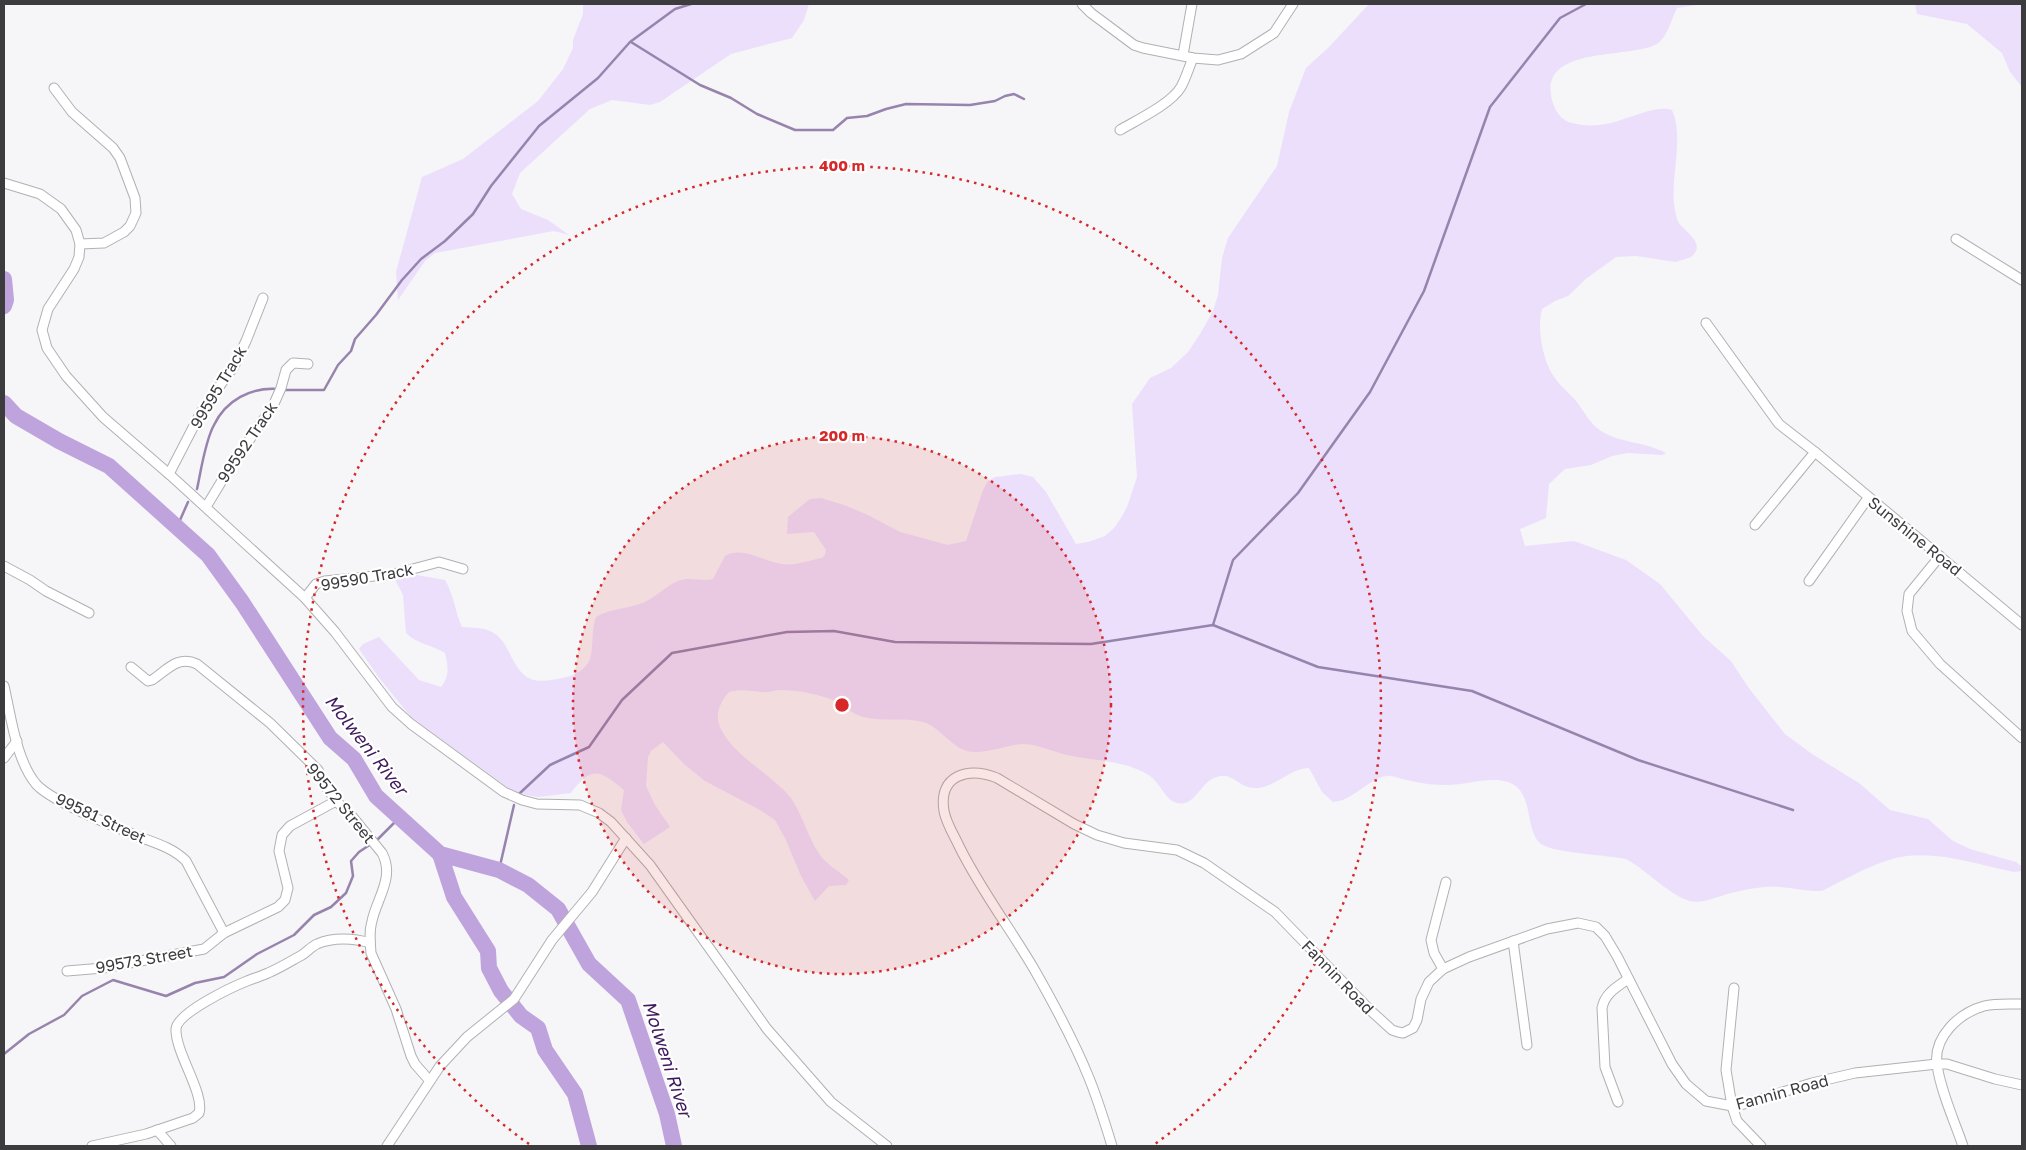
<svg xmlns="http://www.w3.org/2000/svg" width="2026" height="1150" font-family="'Golos Text',sans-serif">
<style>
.green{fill:#ecdffc}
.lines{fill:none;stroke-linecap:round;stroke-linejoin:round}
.stream{stroke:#9784ad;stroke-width:2.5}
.river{stroke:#bea3dd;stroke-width:16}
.street-casing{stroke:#b1b0b3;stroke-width:11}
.street{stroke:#fff;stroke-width:9}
.ring{fill:none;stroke:#d62828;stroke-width:2.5;stroke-dasharray:2.5 5}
.labels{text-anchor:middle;stroke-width:4.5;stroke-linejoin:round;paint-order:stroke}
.street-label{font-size:16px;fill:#3c3b3d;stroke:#fff}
.water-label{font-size:18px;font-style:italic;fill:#3e195d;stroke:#fff}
.centre{fill:#d62828;stroke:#fff;stroke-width:2.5}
.ring-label{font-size:15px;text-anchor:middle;font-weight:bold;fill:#d62828;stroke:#fff;stroke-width:4.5;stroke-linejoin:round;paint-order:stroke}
</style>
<rect width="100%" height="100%" fill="#f6f5f8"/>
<g class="green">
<polygon points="583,4 809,4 804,20 792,38 731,54 660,102 650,105 612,100 590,109 520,173 512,194 521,209 548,220 569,235 554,231 435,253 425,261 398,300 396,272 422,177 463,159 538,101 563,69 573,48 573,40 583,14"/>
<path d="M1369,4H1703L1677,8C1672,18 1667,38 1657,44C1627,60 1531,44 1554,106C1557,114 1563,121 1572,123C1583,126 1595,126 1606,124C1625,121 1655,104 1672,110C1684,137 1671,175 1674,204C1675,209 1676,218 1679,223C1686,233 1707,244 1691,257L1676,262L1636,256L1616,257L1587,278L1568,296L1555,301L1542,309C1537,328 1542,355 1551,372C1557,383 1568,392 1576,401C1584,411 1590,424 1601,431C1620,443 1646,442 1666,453L1662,455L1628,453L1612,456L1591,465L1565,469L1549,484L1546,518L1520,529L1525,546L1574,541L1626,560L1660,584L1703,636L1731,661L1748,687L1785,734L1812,754L1859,783L1890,810L1928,819L1953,841L1970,849L2016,862L2021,866L2022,871L2014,872C1974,864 1929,847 1889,860C1868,866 1842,881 1822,891C1803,892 1785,885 1765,887C1754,888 1742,890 1731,893C1718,896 1704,904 1690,901C1667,894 1647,870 1626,859C1606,855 1557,853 1543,845C1523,834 1536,791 1508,782C1487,776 1464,786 1444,785C1429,785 1416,782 1402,779C1398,778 1391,775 1387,776C1369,778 1353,801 1333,802L1322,792L1309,768C1290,768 1276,787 1257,788C1236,789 1233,768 1212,779C1200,785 1194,807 1177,803C1167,801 1162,788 1156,782C1151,775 1142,771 1134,768C1113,760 1089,760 1067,755C1054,752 1037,744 1023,744C1005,745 985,755 967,751C951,747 939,726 923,722C903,717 883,722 863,717C852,714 843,705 833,700C817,694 798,690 781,690C776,690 771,692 766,692C753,692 742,688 729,692C721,701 714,714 720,727C734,757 769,772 790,797C802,813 807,835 818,852C824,863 840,872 849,880L846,885L829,886L815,901L801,876L786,840L775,820L760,810L705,781L685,765L663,742L651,751L648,757L646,786L655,805L670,827L644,844L627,822L621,810L624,790C599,769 591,766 571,793L538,797L515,793L411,717L380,679L359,649L363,644L379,637L419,680L441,687C450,675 448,667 445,653C432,645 417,644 406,633L403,595L394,578L417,575L445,580C454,595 455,612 462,627C471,628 484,627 492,632C500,636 505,644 509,652C524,684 534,684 567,677C576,675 587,668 590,659C594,645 591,631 596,617C611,608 629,609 645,602C657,596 666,586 678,581C690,576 702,582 713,579L725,556C742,545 766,563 783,564C795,566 810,560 822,558L825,555L826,550L814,532L787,534L788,517L810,499L821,498L844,505L868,515L900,532L948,545L966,541L983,490L988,481L995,477L1021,474L1033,477L1046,492L1076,544L1088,542L1105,536L1114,528L1121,518L1127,507L1137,477L1132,404L1150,378L1171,368L1188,352L1200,334L1213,311L1218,295L1222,258L1228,238L1277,166L1289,112L1306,68L1329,47Z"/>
<polygon points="1915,4 2022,4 2022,87 2010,72 2002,53 1967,24 1917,14"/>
</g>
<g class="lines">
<g class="stream">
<polyline points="631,42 700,85 731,98 757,114 795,130 833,130 847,118 867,116 886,109 906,104 970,105 995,101 1005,96 1014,94 1024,99"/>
<polyline points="283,390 324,390 338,365 351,351 355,339 376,315 402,280 421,259 445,241 473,214 491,186 539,126 598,78 630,42 675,9 691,4"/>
<path d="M197,489C201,471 205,441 214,425C226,400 251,387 278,389"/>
<polyline points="177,527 188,502"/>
<polyline points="1213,625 1233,560 1298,493 1370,392 1424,291 1490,107 1560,18 1586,4"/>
<polyline points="520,793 550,765 589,747 622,700 672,653 787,632 834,631 895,642 1091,644 1213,625 1318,667 1472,691 1638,760 1793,810"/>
<polyline points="376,841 399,818"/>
<polyline points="499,870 514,805"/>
<polyline points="4,1054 29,1034 64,1015 82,996 113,980 166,996 195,983 224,977 257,954 294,935 314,915 331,907 346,893 353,876 351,861 359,852 371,844"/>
</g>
<g class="river">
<polyline points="4,279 6,300 4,306"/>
<polyline points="4,403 16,416 59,441 109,466 208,555 242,602 330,738 354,759 376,796 440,854 499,870 528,885 558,909 589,964 628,1000 667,1114 674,1146"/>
<polyline points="440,854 454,897 488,951 489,968 501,991 521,1016 538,1028 545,1050 575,1094 589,1146"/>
</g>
<defs>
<g id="street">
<polyline points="1082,4 1091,13 1134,45 1143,48 1193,58 1218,60 1241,54 1274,33 1293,4"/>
<polyline points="1183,55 1192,4"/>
<polyline points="54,88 72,112 113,148 120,158 135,198 136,213 130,226 124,232 104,243 80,244"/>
<path d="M1120,130C1137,120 1171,104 1181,87C1186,78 1189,67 1193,58"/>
<polyline points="4,183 40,194 61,209 76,230 80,244 79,257 74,269 48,309 42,330 47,348 66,376 103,417 169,474 305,598 335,632 392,707 411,724 504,792 522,800 537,804 580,805 599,813 611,822 650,865 767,1029 831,1102 887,1146"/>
<polyline points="1956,239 2022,280"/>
<polyline points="1706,323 1779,424 1815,452"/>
<polyline points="169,474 201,412 234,366 246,341 263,298"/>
<polyline points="206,507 229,469 273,406 281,388 286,370 293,363 308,364"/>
<polyline points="1755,525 1815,452 2022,625"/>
<polyline points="1940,556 1909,594 1907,611 1912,631 1940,664 2022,738"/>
<polyline points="4,566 30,580 46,591 89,613"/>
<polyline points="1809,581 1868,498"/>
<polyline points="305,598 316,584 325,581 394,574 439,562 463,569"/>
<path d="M131,667L148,681L152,680C167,670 178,655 197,664L270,723L318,770L324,784L336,801L351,815L382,853C395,877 377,898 372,921C369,931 370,942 371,953L396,1009L411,1056L415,1064L429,1080"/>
<path d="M4,686C11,716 16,760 36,784C51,801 109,824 132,834C151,842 171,846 186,861L224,933"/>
<polyline points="4,758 17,741"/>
<polyline points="1513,941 1527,1045"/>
<polyline points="1443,969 1434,953 1431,940 1446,882"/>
<polyline points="67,971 103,968 204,949 224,933 278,907 285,900 288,888 279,851 282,835 290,826 336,801"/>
<polyline points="1734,988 1726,1070 1732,1106 1737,1121 1761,1146"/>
<path d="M1618,1102L1605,1067L1602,1008C1605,993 1617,987 1628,979"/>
<polyline points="157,1130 171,1146"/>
<path d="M92,1146L146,1134L193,1118L199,1113C205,1094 175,1052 176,1029C177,1013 232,987 247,981C254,978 262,976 268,973C280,968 291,961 302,955C307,952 312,946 317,944C333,937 354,938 370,943"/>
<polyline points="387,1146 440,1066 467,1037 514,999 552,940 592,892 626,838"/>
<path d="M1112,1146C1105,1123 1098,1100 1089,1078C1074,1041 1054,1004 1034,969C1010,928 980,889 959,846C954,835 946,823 944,811C938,774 969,767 997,778L1074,824L1097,835L1124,843L1177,850L1204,863L1275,912L1370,1010L1392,1030L1398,1032L1403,1033L1413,1028L1417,1020L1421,999L1429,982L1443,969L1469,957L1547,929L1578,923L1596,927L1605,936L1617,956L1672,1064L1686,1084L1706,1101L1732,1106L1744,1104L1812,1083L1855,1073L1937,1064H1947L1995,1079L2022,1085"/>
<path d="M1963,1146C1954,1120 1941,1092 1937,1065C1933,1037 1959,1013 1984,1006C1996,1003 2010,1004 2022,1004"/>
</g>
</defs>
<use href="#street" class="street-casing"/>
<use href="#street" class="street"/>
</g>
<circle cx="842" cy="705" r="269" fill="#d62828" fill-opacity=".12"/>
<g class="ring">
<circle cx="842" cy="705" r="269"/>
<path d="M529 1144A539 539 0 1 1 1155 1144"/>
</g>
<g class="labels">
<g class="street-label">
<text transform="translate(218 387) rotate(-59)" y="6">99595 Track</text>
<text transform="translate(247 442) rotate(-56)" y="6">99592 Track</text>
<text transform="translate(1915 536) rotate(39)" y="6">Sunshine Road</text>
<text transform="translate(367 577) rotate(-10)" y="6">99590 Track</text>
<text transform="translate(341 803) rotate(51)" y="6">99572 Street</text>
<text transform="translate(101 818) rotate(25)" y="6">99581 Street</text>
<text transform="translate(144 959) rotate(-10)" y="6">99573 Street</text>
<text transform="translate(1338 977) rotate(46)" y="6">Fannin Road</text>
<text transform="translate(1782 1092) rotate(-15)" y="6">Fannin Road</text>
</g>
<g class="water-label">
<text transform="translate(366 745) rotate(52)" y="6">Molweni River</text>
<text transform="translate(667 1059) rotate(72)" y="6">Molweni River</text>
</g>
</g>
<circle cx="842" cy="705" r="8" class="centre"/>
<g class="ring-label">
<text x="842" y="171">400 m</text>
<text x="842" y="441">200 m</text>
</g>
<rect width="2026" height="1150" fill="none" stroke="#3c3b3d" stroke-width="10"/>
</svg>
